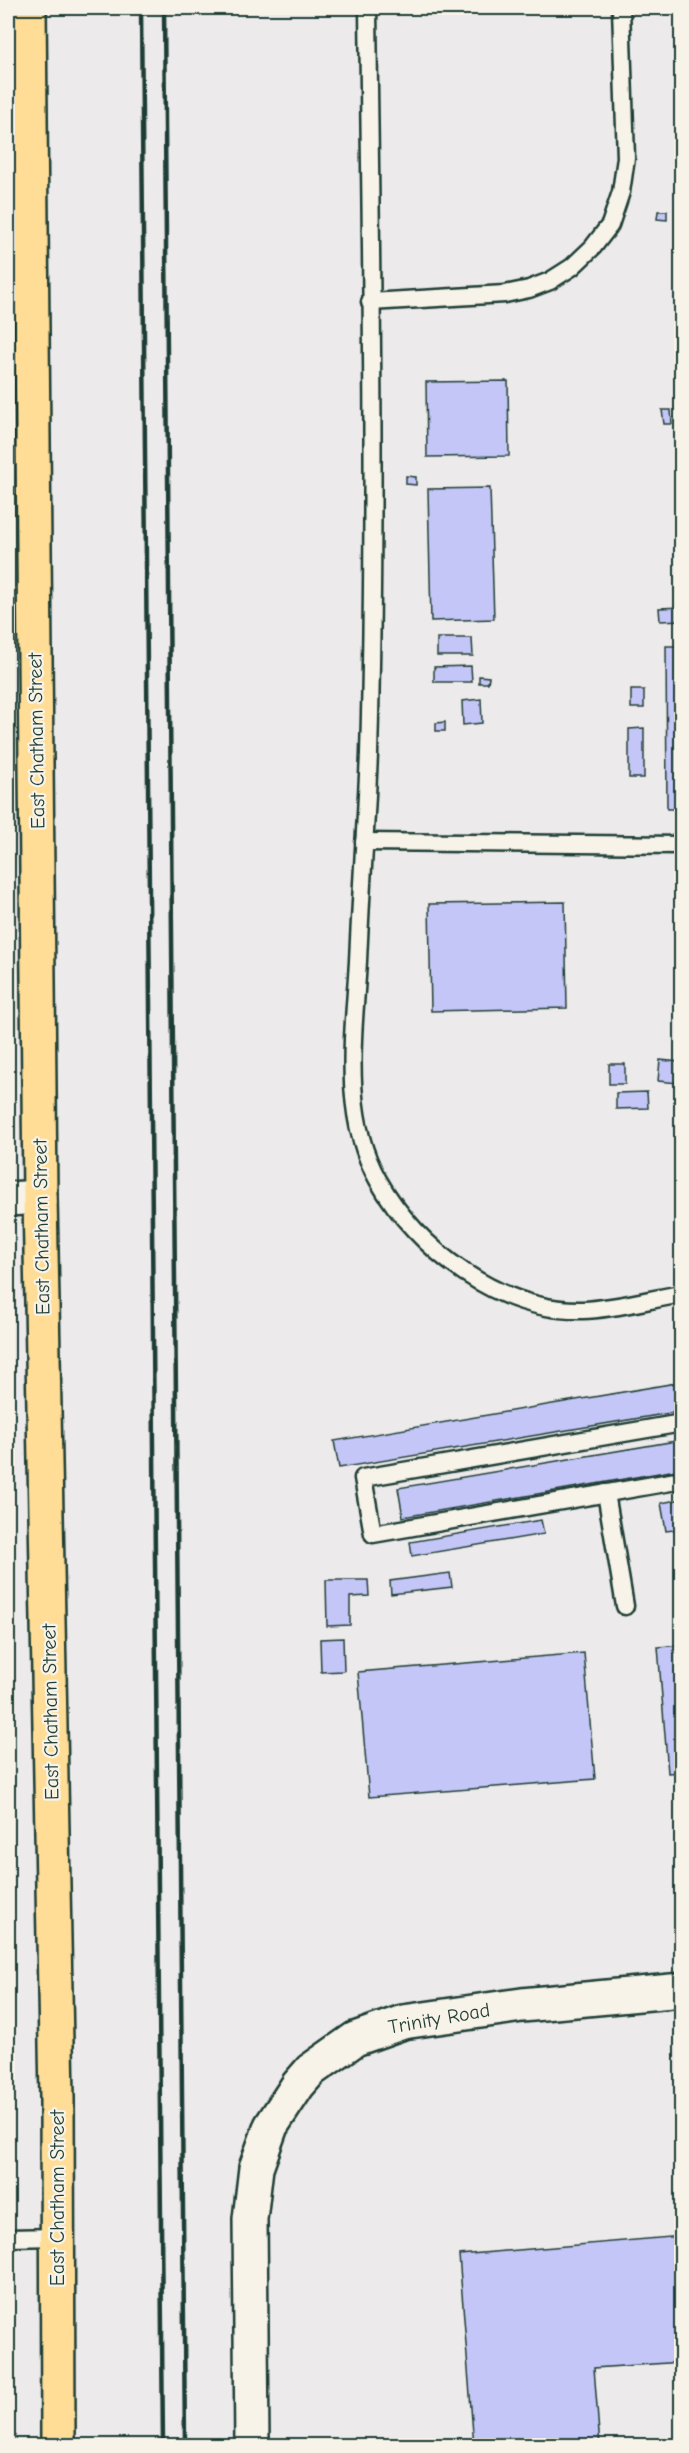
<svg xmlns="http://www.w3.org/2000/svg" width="689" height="2453" font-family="'Comic Neue',sans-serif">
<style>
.building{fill:#c4c6f8;stroke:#1f3d34;stroke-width:1.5}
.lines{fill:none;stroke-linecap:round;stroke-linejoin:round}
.lane-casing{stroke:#1f3d34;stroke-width:21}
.street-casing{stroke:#1f3d34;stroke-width:38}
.secondary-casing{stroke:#1f3d34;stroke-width:38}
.primary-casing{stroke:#1f3d34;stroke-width:38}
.lane{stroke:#f7f3e8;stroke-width:16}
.street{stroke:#f7f3e8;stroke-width:33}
.secondary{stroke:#f7f3e8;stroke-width:33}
.primary{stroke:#ffdd96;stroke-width:33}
.rail{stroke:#1f3d34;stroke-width:4.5}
.labels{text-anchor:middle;stroke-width:4.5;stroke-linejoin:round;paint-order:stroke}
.street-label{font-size:20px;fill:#1f3d34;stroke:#f7f3e8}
</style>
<rect width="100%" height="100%" fill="#edeaeb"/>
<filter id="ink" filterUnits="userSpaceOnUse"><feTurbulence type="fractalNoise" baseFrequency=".0167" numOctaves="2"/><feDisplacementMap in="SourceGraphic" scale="12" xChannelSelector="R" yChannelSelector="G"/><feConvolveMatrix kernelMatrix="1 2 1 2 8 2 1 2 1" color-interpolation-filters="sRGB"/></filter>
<g filter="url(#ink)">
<g class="building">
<polygon points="658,211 667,211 667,220 657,219"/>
<polygon points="508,381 509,456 427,457 426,382"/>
<polygon points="662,410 671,410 672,424 664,424"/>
<polygon points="406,476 416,477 416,485 406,484"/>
<polygon points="490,488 494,619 431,621 428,489"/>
<polygon points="675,507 682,507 682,539 676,539"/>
<polygon points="682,607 682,620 660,621 659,608"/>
<polygon points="437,638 472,638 473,656 437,656"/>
<polygon points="666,646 682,646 682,809 667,809"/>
<polygon points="471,666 472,682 434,682 434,667"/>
<polygon points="479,676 489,677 488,683 479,683"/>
<rect x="631" y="690" width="13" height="18"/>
<polygon points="481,699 482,723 463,725 462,701"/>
<polygon points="445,722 445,731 436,731 436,723"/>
<polygon points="644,728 644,778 629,778 629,729"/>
<polygon points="565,902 567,1008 431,1011 429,904"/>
<polygon points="660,1060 680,1062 678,1083 658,1081"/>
<rect x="609" y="1064" width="16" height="20"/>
<polygon points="647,1092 648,1108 616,1109 616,1093"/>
<polygon points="682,1382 682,1411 339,1468 334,1441"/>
<polygon points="682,1440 682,1469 403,1517 398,1488"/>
<polygon points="682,1499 682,1529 666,1531 661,1503"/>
<polygon points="541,1520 544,1534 412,1556 410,1542"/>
<polygon points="450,1573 452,1587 391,1594 390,1581"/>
<polygon points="326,1580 368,1580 369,1596 350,1597 350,1625 327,1626"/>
<polygon points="343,1638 344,1671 321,1672 320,1639"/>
<polygon points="682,1645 682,1772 668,1773 658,1647"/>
<polygon points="584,1653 595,1779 369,1797 358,1672"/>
<polygon points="682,2236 682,2362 594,2368 600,2446 474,2446 459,2255"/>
</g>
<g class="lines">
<defs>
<g id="lane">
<path d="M368,8C371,256 376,505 369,754C366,823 361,892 358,961C354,1032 341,1115 378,1180C417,1250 500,1312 583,1310C615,1309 650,1299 682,1294"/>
<polyline points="8,146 30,143"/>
<polyline points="370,302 505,294 529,289 550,281 572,267 593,247 610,225 621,192 626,158 621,8"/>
<polyline points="364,842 682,845"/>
<polyline points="682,1423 363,1478 373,1534 682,1480"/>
<polyline points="606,1493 625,1606"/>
<polyline points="8,2238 57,2237"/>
</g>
<polyline id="street" points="8,1199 40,1197"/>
<polyline id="secondary" points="252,2446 250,2219 256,2168 271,2126 298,2085 311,2070 355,2039 403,2022 522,2005 682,1990"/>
<polyline id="primary" points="29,8 40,1197 57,2098 58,2446"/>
</defs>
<use href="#lane" class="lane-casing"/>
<use href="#street" class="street-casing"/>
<use href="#secondary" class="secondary-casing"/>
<use href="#primary" class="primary-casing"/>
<use href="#lane" class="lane"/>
<use href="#street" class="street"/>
<use href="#secondary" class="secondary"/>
<use href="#primary" class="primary"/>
<g class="rail">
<polyline points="141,8 163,2446"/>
<polyline points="164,8 185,2446"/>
</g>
</g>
</g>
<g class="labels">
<g class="street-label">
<text transform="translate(36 741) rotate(-91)" y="7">East Chatham Street</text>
<text transform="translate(41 1227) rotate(-91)" y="7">East Chatham Street</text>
<text transform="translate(50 1712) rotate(-91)" y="7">East Chatham Street</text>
<text transform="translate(439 2018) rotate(-10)" y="7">Trinity Road</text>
<text transform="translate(57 2198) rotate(-90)" y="7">East Chatham Street</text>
</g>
</g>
<rect width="689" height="2453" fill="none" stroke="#f7f3e8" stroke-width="30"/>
<rect x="15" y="15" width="659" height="2423" fill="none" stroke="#1f3d34" stroke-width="2" filter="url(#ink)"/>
</svg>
